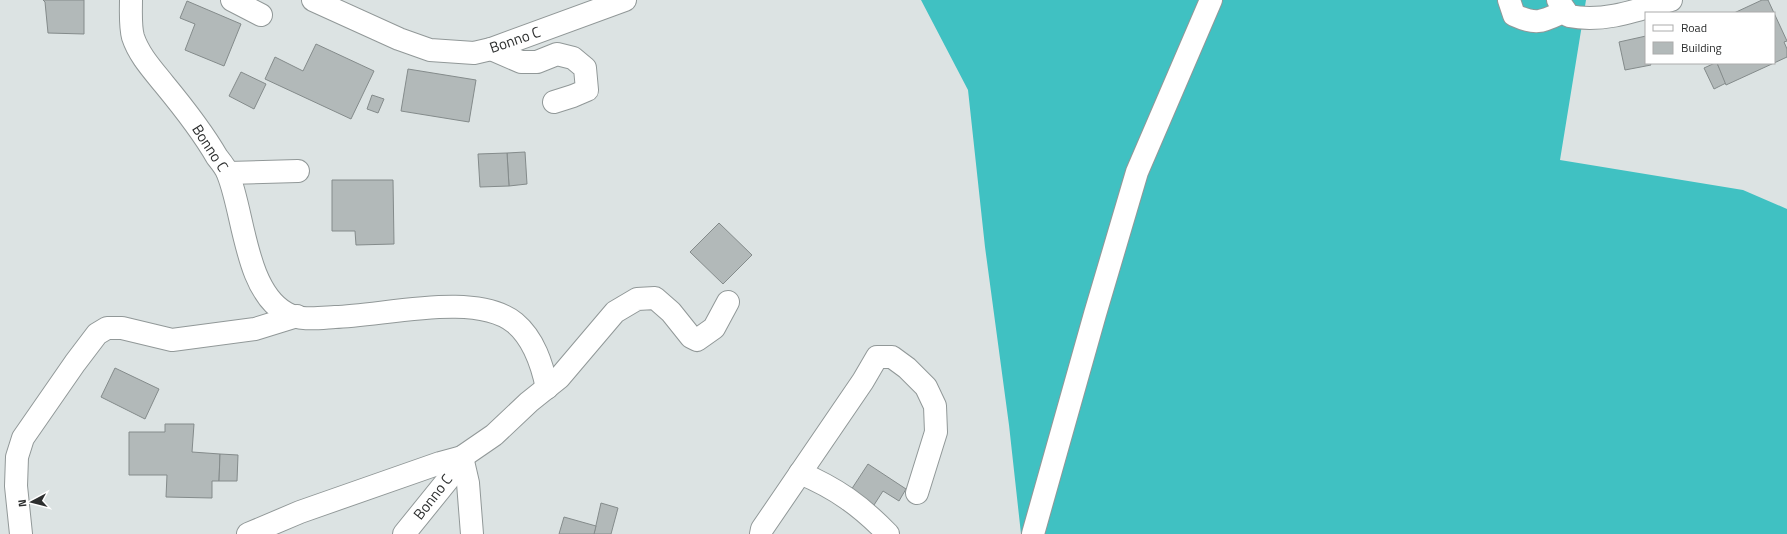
<svg xmlns="http://www.w3.org/2000/svg" width="1787" height="534" font-family="'Titillium Web',sans-serif">
<style>
.forest{fill:#40c1c2}
.building{fill:#b2b9b9;stroke:#848b8b}
.lines{fill:none;stroke-linecap:round;stroke-linejoin:round}
.minor-casing{stroke:#919898;stroke-width:24}
.minor{stroke:#fff;stroke-width:22}
.labels{text-anchor:middle;stroke-width:3;stroke-linejoin:round;paint-order:stroke}
.street-label{font-size:15px;fill:#2d2f2f;stroke:#fff}
</style>
<rect width="100%" height="100%" fill="#dce3e3"/>
<polygon class="forest" points="921,0 1586,0 1560,160 1743,190 1787,209 1787,534 1021,534 1009,425 985,247 968,90"/>
<g class="building">
<polygon points="43,0 84,0 84,34 48,33 45,2"/>
<polygon points="1762,0 1768,0 1774,13 1734,13"/>
<polygon points="187,1 241,24 224,66 185,50 195,24 180,18"/>
<polygon points="1774,13 1787,41 1784,42 1787,49 1787,57 1774,63"/>
<polygon points="1646,36 1646,63 1650,63 1651,65 1625,70 1619,42"/>
<polygon points="316,44 374,71 351,119 265,79 275,57 303,71"/>
<polygon points="1715,63 1717,63 1726,83 1714,89 1704,68"/>
<polygon points="1717,63 1774,63 1726,85"/>
<polygon points="408,69 476,80 469,122 401,111"/>
<polygon points="241,72 266,84 254,109 229,96"/>
<polygon points="372,95 384,99 378,113 367,109"/>
<polygon points="525,152 527,184 509,186 507,153"/>
<polygon points="507,153 509,186 480,187 478,154"/>
<polygon points="332,180 393,180 394,244 356,245 355,231 332,231"/>
<polygon points="719,223 752,255 723,284 690,252"/>
<polygon points="115,368 159,389 145,419 101,397"/>
<polygon points="165,424 194,424 192,452 220,454 219,481 212,481 212,498 166,497 167,475 129,475 129,432 165,432"/>
<polygon points="220,454 238,455 237,481 219,481"/>
<polygon points="868,464 906,489 899,501 883,491 874,505 851,490"/>
<polygon points="601,503 618,508 611,534 594,534"/>
<polygon points="564,517 596,526 594,534 559,534"/>
</g>
<g class="lines">
<defs>
<g id="minor">
<path d="M131,0C131,11 130,26 133,37C139,55 152,69 164,84C183,107 202,131 217,157C221,162 226,168 228,174C244,213 245,290 286,313C300,321 319,318 335,317C383,316 476,291 515,323C534,339 542,364 547,388"/>
<polyline points="232,0 261,15"/>
<polyline points="313,0 399,39 430,50 474,53 491,49 625,0"/>
<path d="M1509,0L1514,15C1538,26 1543,21 1565,11"/>
<path d="M1558,0L1569,16C1604,23 1638,10 1671,0"/>
<polyline points="491,49 521,62 537,62 557,54 573,58 585,68 587,90 573,96 554,102"/>
<polyline points="228,173 298,171"/>
<polyline points="462,457 468,483 472,534"/>
<path d="M800,473C836,488 861,506 888,534"/>
<polyline points="21,534 16,486 17,457 23,438 75,363 97,334 107,328 122,328 172,340 255,329 297,316"/>
<polyline points="248,534 300,512 440,463 462,457 494,435 529,402 559,378 615,312 637,299 655,298 671,312 691,337 697,340 714,328 728,302"/>
<polyline points="404,534 463,461"/>
<polyline points="761,534 762,529 863,381 877,357 892,357 907,368 926,387 935,406 936,432 917,493"/>
<polyline points="1033,534 1095,314 1137,172 1211,0"/>
</g>
</defs>
<use href="#minor" class="minor-casing"/>
<use href="#minor" class="minor"/>
</g>
<g class="labels">
<g class="street-label">
<text transform="translate(515 40) rotate(-19)" y="5">Bonno C</text>
<text transform="translate(210 148) rotate(57)" y="5">Bonno C</text>
<text transform="translate(433 497) rotate(-52)" y="5">Bonno C</text>
</g>
</g>
<rect x="1645" y="12" width="130" height="52" fill="#ffffff" stroke="#abacac"/>
<rect x="1653" y="25" width="20" height="6" fill="#ffffff" stroke="#abacac"/>
<text x="1681" y="32" font-size="12" fill="#2d2f2f">Road</text>
<rect x="1653" y="42" width="20" height="12" fill="#b2b9b9" stroke="#abacac"/>
<text x="1681" y="52" font-size="12" fill="#2d2f2f">Building</text>
<g transform="translate(32 502) rotate(263)" stroke="#ffffff" stroke-width="3" paint-order="stroke">
<path d="M0-3L7 15L0 10L-7 15Z" fill="#2d2f2f"/>
<text y="-6" font-size="11" font-weight="bold" text-anchor="middle" fill="#2d2f2f">N</text>
</g>
</svg>
